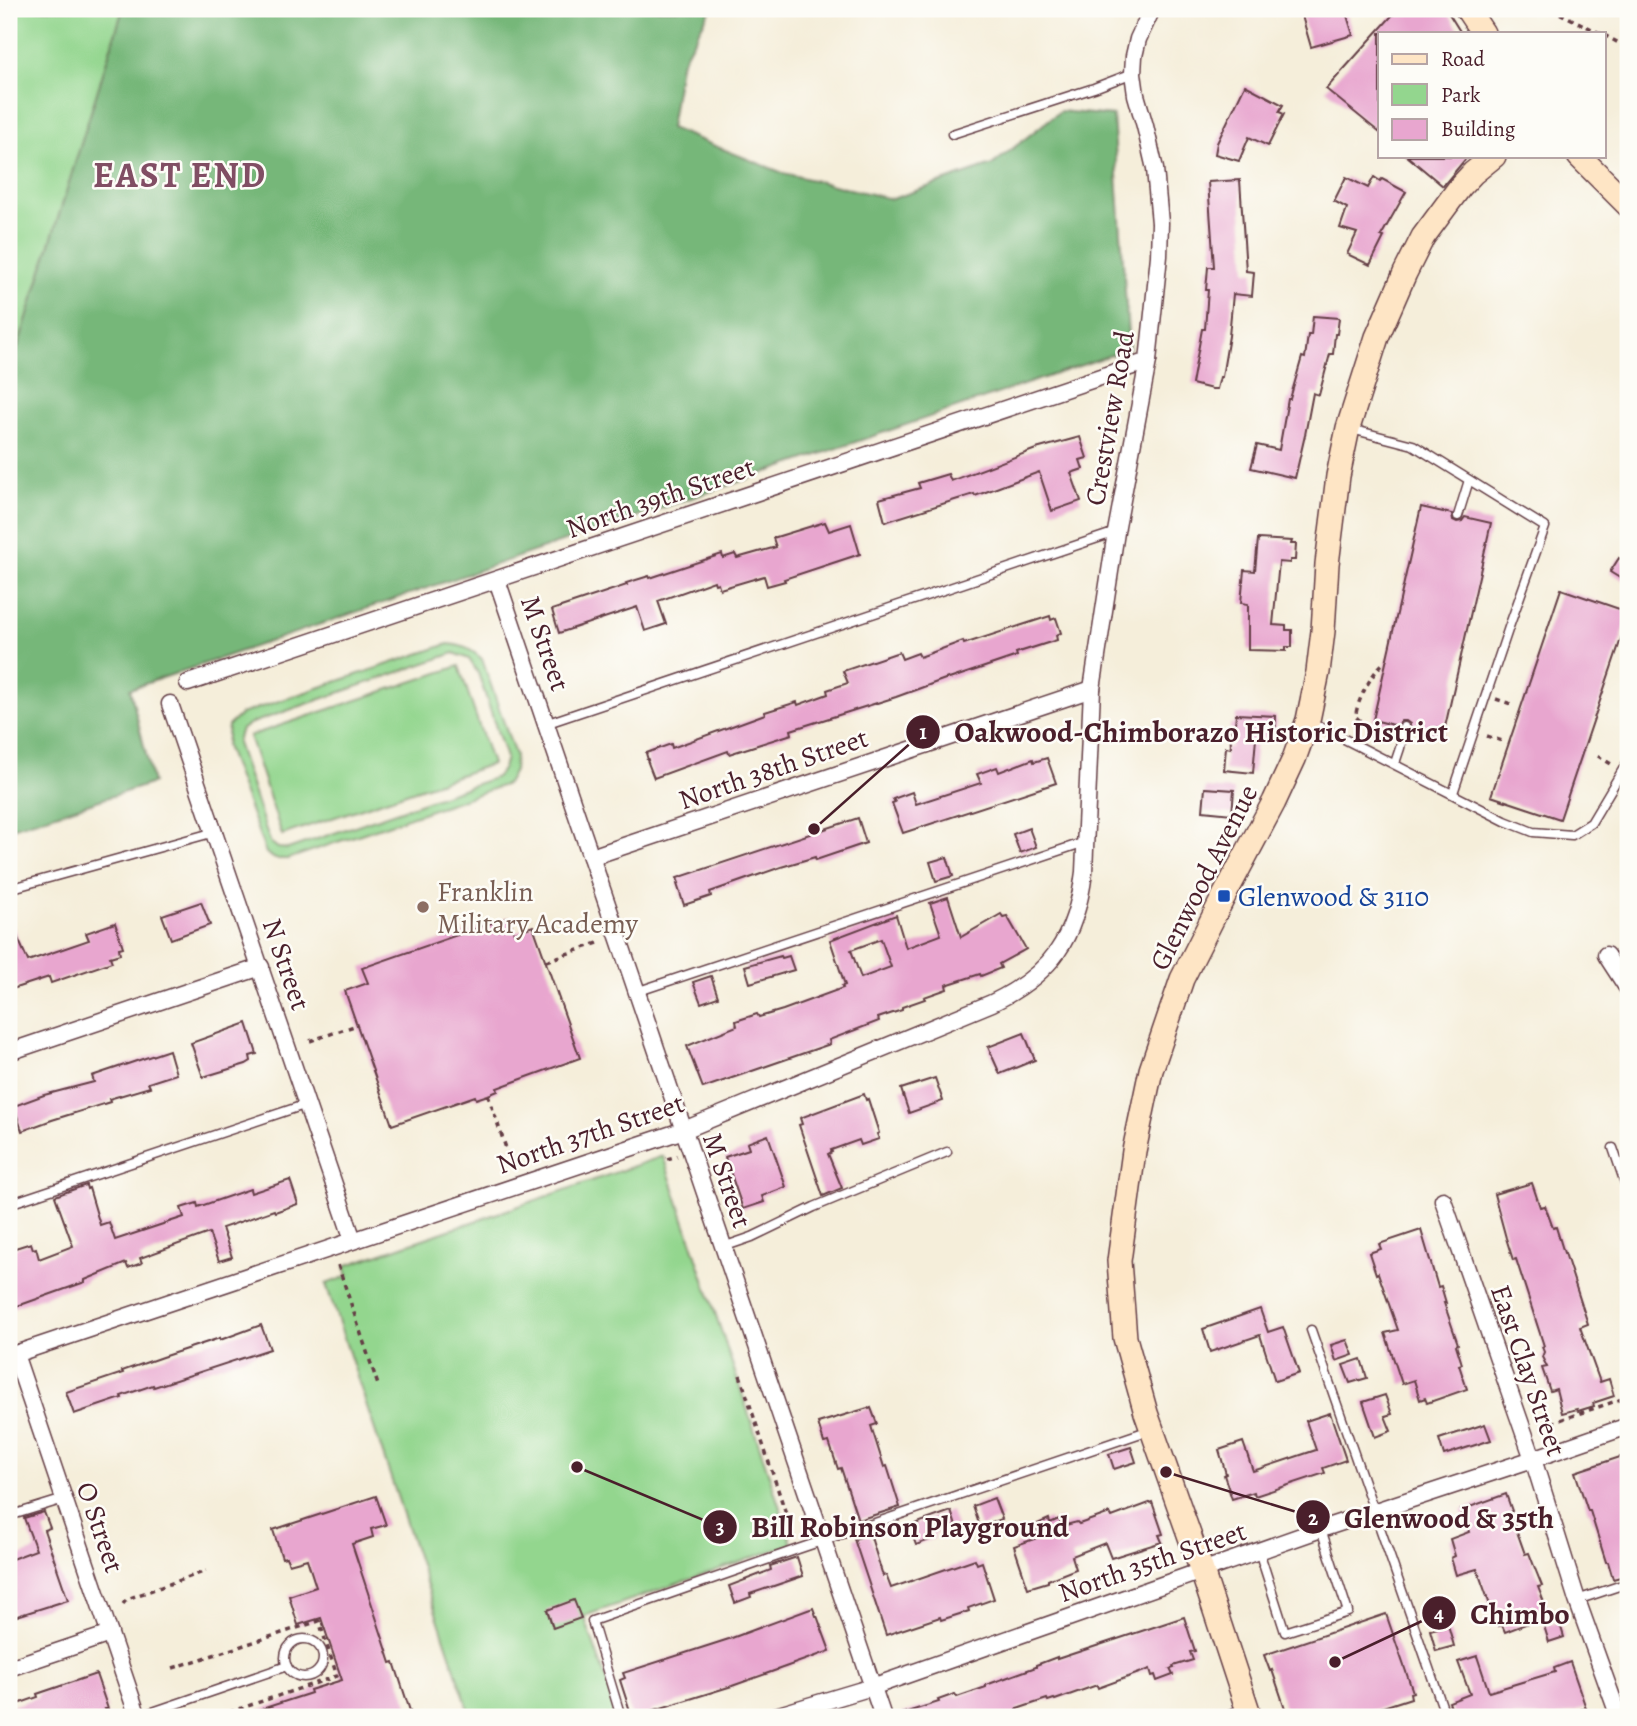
<svg xmlns="http://www.w3.org/2000/svg" width="1637" height="1726" font-family="Alegreya,serif">
<style>
.green{fill:#93d68e;stroke:#6e7a5c;stroke-width:2;fill-rule:evenodd}
.forest{fill:#76b779;stroke:#606b52;stroke-width:2}
.building{fill:#e8a6cf;fill-rule:evenodd}
.lines{fill:none;stroke-linecap:round;stroke-linejoin:round}
.lane-casing{stroke:#643e45;stroke-width:11}
.street-casing{stroke:#643e45;stroke-width:19}
.secondary-casing{stroke:#643e45;stroke-width:26}
.path{stroke:#643e45;stroke-width:3.5;stroke-dasharray:5 5;stroke-linecap:butt}
.lane{stroke:#fff;stroke-width:8}
.street{stroke:#fff;stroke-width:16}
.secondary{stroke:#fee5c5;stroke-width:23}
.transit-dot{fill:#1a4fb4;stroke:#fdfcf7;stroke-width:2.5}
.education-dot{fill:#8d6e63;stroke:#fdfcf7;stroke-width:2.5}
.labels{text-anchor:middle;stroke-width:5;stroke-linejoin:round;paint-order:stroke}
.street-label{font-size:28px;fill:#4a1f2b;stroke:#fdfcf7}
.education-label{font-size:28px;fill:#785e54;stroke:#fdfcf7;text-anchor:start}
.transit-label{font-size:28px;fill:#164399;stroke:#fdfcf7;text-anchor:start}
.district-label{font-size:35px;font-weight:bold;letter-spacing:2px;fill:#814e64;stroke:#fdfcf7}
.leader{fill:none;stroke:#4a1f2b;stroke-width:2.5}
.callout-dot{fill:#4a1f2b;stroke:#fdfcf7;stroke-width:2.5}
.mark-label{font-size:21px;text-anchor:middle;font-weight:bold;fill:#fff}
.callout-label{font-size:30px;text-anchor:middle;font-weight:bold;fill:#4a1f2b;stroke:#fdfcf7;stroke-width:5;stroke-linejoin:round;paint-order:stroke}
</style>
<rect width="100%" height="100%" fill="#fdfcf7"/>
<filter id="ink" filterUnits="userSpaceOnUse"><feTurbulence type="fractalNoise" baseFrequency=".0143" numOctaves="2"/><feDisplacementMap in="SourceGraphic" scale="14" xChannelSelector="R" yChannelSelector="G"/><feConvolveMatrix kernelMatrix="1 2 1 2 8 2 1 2 1" color-interpolation-filters="sRGB"/></filter>
<filter id="wash" filterUnits="userSpaceOnUse"><feTurbulence type="fractalNoise" baseFrequency=".00686" numOctaves="4" result="noise"/><feDisplacementMap in="SourceGraphic" scale="28" xChannelSelector="R" yChannelSelector="G"/><feGaussianBlur stdDeviation="1.57" result="paint"/><feColorMatrix in="noise" values="0 0 0 0 0 0 0 0 0 0 0 0 0 0 0 0 0 1.4 0 .05"/><feComposite in="paint" operator="in"/></filter>
<g filter="url(#wash)">
<rect width="100%" height="100%" fill="#f5eeda"/>
<g class="green">
<polygon points="9,9 123,9 9,376"/>
<path d="M448,644C462,645 471,649 482,659L515,755L514,771L507,784L288,859H275L266,853L226,746L228,726L241,714ZM454,653L469,659L478,673L506,758L503,768L497,777L288,849L278,848L270,842L237,743L240,731L249,724Z"/>
<polygon points="459,666 492,764 282,835 249,736"/>
<polygon points="663,1156 792,1544 584,1616 619,1717 471,1717 326,1284 348,1276 345,1266"/>
</g>
<polygon class="forest" points="123,9 711,9 680,65 670,128 783,173 892,199 992,165 1060,111 1113,116 1129,349 130,689 153,783 9,829 9,376"/>
<g id="blocks">
<g class="building">
<polygon points="1300,9 1345,9 1353,35 1311,47"/>
<polygon points="1398,9 1446,9 1461,33 1380,33 1380,133 1326,89"/>
<polygon points="1245,85 1283,105 1279,112 1284,114 1268,146 1249,137 1239,161 1215,154 1217,143"/>
<polygon points="1407,156 1468,156 1443,186"/>
<polygon points="1346,177 1368,188 1374,177 1380,181 1382,179 1406,192 1381,236 1384,237 1370,265 1347,254 1357,233 1340,228 1347,208 1334,201"/>
<polygon points="1240,180 1246,271 1254,272 1252,296 1233,294 1229,336 1222,377 1220,377 1217,389 1212,389 1192,384 1202,329 1205,329 1208,290 1206,290 1208,267 1214,267 1208,182"/>
<polygon points="1313,316 1339,318 1337,334 1335,334 1333,354 1330,354 1319,395 1313,393 1305,435 1295,478 1251,468 1257,445 1279,450 1288,399 1290,399 1302,357 1305,358 1308,335 1311,335"/>
<polygon points="1080,437 1087,458 1080,460 1083,469 1071,473 1081,501 1052,511 1039,472 975,496 974,494 885,522 879,499 920,488 918,483 948,474 951,481 1036,449"/>
<polygon points="1421,507 1452,514 1453,520 1457,522 1462,521 1465,517 1491,523 1443,736 1410,729 1410,724 1406,721 1401,721 1398,726 1373,720"/>
<polygon points="825,522 829,531 851,524 860,554 784,579 785,581 767,586 764,576 720,589 718,583 715,584 714,581 658,601 666,624 645,631 637,607 559,633 552,610 627,585 626,583 649,576 650,578 722,554 723,558 735,554 737,558 776,547 773,538"/>
<polygon points="1258,539 1292,541 1291,544 1296,544 1295,560 1290,560 1290,563 1279,562 1273,625 1286,626 1286,630 1292,630 1292,647 1286,647 1286,651 1248,650 1248,604 1241,603 1244,570 1255,571"/>
<polygon points="1619,558 1628,564 1628,583 1610,572"/>
<polygon points="1561,589 1628,612 1628,618 1560,819 1491,796"/>
<polygon points="1050,616 1051,620 1056,618 1061,633 1056,635 1057,640 1016,653 1017,656 949,679 948,678 896,697 791,730 792,734 729,754 728,751 654,778 647,760 648,760 646,753 671,744 672,748 765,714 765,712 797,702 798,705 828,694 827,690 848,683 843,671 899,652 902,659 918,653 920,657 963,641 964,644"/>
<polygon points="1236,714 1276,716 1275,739 1256,738 1253,773 1224,770 1226,747 1231,748 1230,724 1235,724"/>
<polygon points="1047,758 1056,783 903,833 892,803 895,802 893,799 912,792 916,804 981,783 977,774 997,767 999,772 1033,759 1034,762"/>
<polygon points="1205,788 1234,790 1232,814 1203,811"/>
<polygon points="858,818 866,843 816,860 815,857 781,867 710,892 711,896 684,905 677,884 679,883 677,878"/>
<polygon points="1029,828 1036,847 1020,853 1013,834"/>
<polygon points="947,857 953,876 936,881 930,862"/>
<path d="M948,897L961,937L1001,914L1003,917L1007,916L1026,949L999,964L1001,968L981,976L980,974L946,985L947,989L924,997L925,999L902,1007V1010L878,1018L879,1021L829,1040L830,1044L703,1088L687,1046L737,1026L736,1021L757,1014L759,1017L783,1010L843,988L842,986L845,985L830,940L896,915L906,948L941,935L930,903ZM881,939L891,967L861,978L851,950Z"/>
<polygon points="201,902 210,925 171,939 162,915"/>
<polygon points="509,917 514,933 533,926 580,1058 497,1088 498,1091 488,1095 476,1099 475,1096 392,1125 345,991 368,983 362,968"/>
<polygon points="9,918 28,961 89,940 86,933 115,923 123,947 119,948 120,954 110,957 112,962 51,983 49,977 9,990"/>
<polygon points="781,956 782,958 789,956 794,970 750,983 745,966"/>
<polygon points="711,976 718,997 701,1003 693,982"/>
<polygon points="247,1023 257,1054 250,1056 251,1061 246,1064 203,1077 191,1043"/>
<polygon points="1024,1033 1035,1060 1000,1074 988,1047"/>
<polygon points="169,1050 176,1074 148,1083 150,1087 109,1099 110,1102 52,1120 22,1131 14,1106 44,1095 94,1082 92,1076"/>
<polygon points="935,1078 943,1101 909,1113 901,1089"/>
<polygon points="864,1094 866,1100 868,1099 879,1133 877,1134 879,1139 861,1145 859,1140 831,1150 832,1152 828,1154 842,1188 823,1196 799,1125 802,1124 800,1118"/>
<polygon points="768,1135 786,1187 762,1196 764,1202 743,1209 725,1157 749,1149 747,1143"/>
<polygon points="290,1180 298,1204 275,1212 274,1210 222,1228 232,1257 219,1261 209,1233 140,1258 142,1263 128,1268 126,1263 85,1280 85,1282 9,1309 9,1250 31,1243 33,1249 36,1248 39,1259 73,1246 55,1196 86,1185 87,1189 89,1188 100,1225 109,1222 115,1240 184,1217 181,1208 197,1203 198,1207 250,1189 251,1193"/>
<polygon points="1532,1183 1540,1207 1545,1206 1553,1228 1556,1227 1564,1253 1565,1253 1588,1324 1580,1327 1600,1382 1609,1379 1614,1396 1593,1403 1594,1406 1578,1411 1577,1409 1562,1413 1556,1389 1550,1391 1542,1368 1547,1367 1542,1357 1544,1352 1542,1347 1544,1346 1516,1259 1513,1260 1506,1238 1494,1194"/>
<polygon points="1421,1230 1438,1287 1441,1286 1446,1303 1444,1303 1458,1344 1456,1345 1462,1364 1459,1365 1467,1389 1427,1403 1425,1398 1420,1400 1414,1380 1402,1384 1385,1333 1398,1330 1378,1273 1376,1274 1369,1253 1381,1249 1379,1244"/>
<polygon points="1260,1309 1268,1332 1283,1327 1299,1373 1275,1381 1260,1335 1210,1352 1203,1329"/>
<polygon points="261,1325 270,1349 154,1387 153,1385 121,1396 122,1398 74,1414 66,1392 123,1373 122,1371 162,1357 220,1338 220,1340"/>
<polygon points="1347,1340 1353,1355 1336,1361 1331,1345"/>
<polygon points="1361,1359 1367,1378 1350,1383 1343,1365"/>
<polygon points="1385,1395 1392,1414 1385,1416 1391,1431 1375,1437 1363,1402"/>
<polygon points="868,1408 869,1409 871,1408 877,1424 871,1426 884,1467 887,1466 900,1507 858,1520 841,1468 838,1469 829,1442 824,1443 818,1423"/>
<polygon points="1330,1413 1346,1460 1323,1468 1325,1473 1255,1496 1254,1492 1232,1499 1224,1475 1226,1474 1219,1450 1243,1442 1253,1471 1316,1450 1306,1421"/>
<polygon points="1485,1424 1491,1440 1444,1455 1439,1439"/>
<polygon points="1131,1447 1136,1462 1114,1469 1109,1454"/>
<polygon points="1620,1457 1622,1462 1628,1460 1628,1575 1613,1579 1608,1562 1606,1562 1590,1511 1588,1511 1575,1472"/>
<polygon points="1506,1494 1512,1511 1510,1512 1525,1554 1529,1553 1536,1571 1542,1586 1538,1587 1549,1615 1505,1632 1502,1625 1499,1626 1491,1605 1490,1605 1477,1569 1456,1575 1451,1558 1455,1556 1450,1539 1469,1532 1461,1510"/>
<polygon points="376,1496 386,1525 371,1529 373,1537 352,1544 391,1663 394,1662 412,1717 246,1717 246,1714 311,1693 310,1690 342,1680 321,1618 298,1625 289,1596 316,1587 307,1559 289,1564 286,1557 282,1558 273,1530"/>
<polygon points="994,1498 1002,1519 980,1527 973,1506"/>
<polygon points="1152,1502 1163,1534 1159,1535 1162,1542 1111,1558 1105,1543 1072,1556 1076,1569 1048,1580 1048,1582 1028,1588 1014,1546 1040,1537 1035,1525 1049,1519 1050,1523 1059,1519 1062,1526 1077,1522 1079,1524 1110,1513 1112,1517"/>
<polygon points="951,1511 956,1526 933,1534 935,1538 916,1545 909,1526"/>
<polygon points="44,1512 50,1528 44,1530 68,1600 14,1617 9,1602 9,1560 36,1550 24,1518"/>
<polygon points="870,1534 883,1576 886,1575 891,1588 975,1559 977,1564 982,1562 994,1599 968,1608 969,1611 941,1620 940,1617 886,1635 854,1539"/>
<polygon points="797,1557 803,1576 750,1594 751,1597 735,1603 729,1586 771,1570 770,1566"/>
<polygon points="574,1600 581,1618 553,1628 547,1610"/>
<polygon points="813,1608 816,1616 817,1616 830,1651 732,1686 651,1711 652,1713 639,1717 632,1717 620,1680 625,1678 623,1673 729,1639"/>
<polygon points="1386,1614 1413,1692 1410,1693 1411,1698 1352,1717 1288,1717 1272,1670 1270,1671 1264,1655"/>
<polygon points="1184,1617 1195,1651 1190,1652 1193,1660 1173,1666 1174,1668 1170,1669 1173,1675 1157,1681 1155,1675 1152,1676 1150,1669 1098,1688 1097,1685 1055,1700 1054,1699 1048,1701 1047,1699 1017,1709 1019,1717 902,1717 901,1714 939,1702 938,1700 955,1694 957,1697 986,1687 986,1685 1036,1667 1036,1665 1057,1657 1057,1659"/>
<polygon points="1559,1621 1564,1637 1549,1642 1544,1626"/>
<polygon points="1448,1625 1454,1646 1436,1651 1430,1630"/>
<polygon points="1477,1656 1489,1692 1555,1672 1554,1668 1570,1662 1586,1708 1557,1717 1454,1717 1449,1702 1470,1694 1458,1662"/>
<polygon points="96,1674 108,1709 105,1709 108,1717 9,1717 9,1707 38,1697 37,1694"/>
</g>
</g>
</g>
<g filter="url(#ink)">
<use href="#blocks" fill-opacity="0" stroke="#643e45" stroke-width="2"/>
<g class="lines">
<defs>
<g id="lane">
<polyline points="952,134 1094,88 1133,73"/>
<polyline points="1351,429 1413,445 1545,527 1509,627 1453,793"/>
<polyline points="1458,516 1469,480"/>
<polyline points="1311,722 1505,821 1533,832 1572,835 1591,823 1628,761"/>
<polyline points="545,724 1116,532"/>
<polyline points="1395,763 1400,748 1404,727"/>
<polyline points="9,889 215,832"/>
<polyline points="636,992 1085,842"/>
<polyline points="1613,1148 1628,1192"/>
<polyline points="9,1204 307,1104"/>
<polyline points="723,1247 752,1237 814,1207 947,1152"/>
<polyline points="1311,1330 1446,1717"/>
<polyline points="9,1516 64,1499"/>
<polyline points="1259,1551 1285,1632 1348,1612 1321,1529"/>
<polyline points="1577,1600 1628,1583"/>
<circle cx="304" cy="1658" r="19"/>
<polyline points="138,1717 287,1666"/>
<polyline points="621,1717 592,1621 798,1549 1150,1430"/>
<polyline points="1221,1717 1244,1709"/>
</g>
<g id="street">
<polyline points="497,580 883,1717"/>
<polyline points="188,683 1148,361"/>
<polyline points="170,704 353,1240"/>
<polyline points="591,857 1092,689"/>
<polyline points="1606,955 1628,989"/>
<polyline points="9,1052 261,967"/>
<polyline points="1443,1200 1533,1459 1577,1600 1619,1717"/>
<polyline points="15,1354 138,1717"/>
<path d="M9,1356L684,1130L992,1003C1052,974 1076,938 1084,872L1092,689L1116,532L1148,361L1159,256L1160,223L1155,169L1145,126L1136,95L1133,73L1134,56L1138,39L1152,9"/>
<polyline points="9,1668 110,1634"/>
<polyline points="772,1717 872,1687 1321,1529 1533,1459 1628,1426"/>
</g>
<g id="secondary">
<polyline points="1467,9 1483,33"/>
<polyline points="1579,156 1628,205"/>
<polyline points="1250,1717 1202,1571 1146,1413 1125,1338 1119,1261 1134,1151 1151,1070 1182,979 1224,896 1274,802 1294,759 1308,720 1318,672 1323,631 1327,564 1338,476 1348,428 1377,337 1405,273 1423,237 1460,187 1473,173 1494,156"/>
</g>
</defs>
<use href="#lane" class="lane-casing"/>
<use href="#street" class="street-casing"/>
<use href="#secondary" class="secondary-casing"/>
<g class="path">
<polyline points="1551,9 1600,33"/>
<polyline points="1604,35 1628,48"/>
<polyline points="1496,699 1514,705"/>
<polyline points="1487,736 1502,741"/>
<path d="M1371,737L1366,726L1356,717C1355,703 1374,669 1386,661"/>
<polyline points="1598,756 1611,764"/>
<polyline points="546,961 598,943"/>
<polyline points="310,1041 357,1025"/>
<polyline points="488,1095 511,1163"/>
<polyline points="667,1159 677,1156"/>
<polyline points="338,1265 379,1388"/>
<polyline points="740,1375 794,1538"/>
<polyline points="1551,1423 1628,1397"/>
<polyline points="123,1604 127,1599 206,1571"/>
<polyline points="173,1668 319,1621 337,1676 215,1717"/>
</g>
<use href="#lane" class="lane"/>
<use href="#street" class="street"/>
<use href="#secondary" class="secondary"/>
</g>
</g>
<rect class="transit-dot" x="1217" y="889" width="14" height="14" rx="3.5"/>
<circle class="education-dot" cx="423" cy="907" r="7"/>
<g class="labels">
<g class="street-label">
<text transform="translate(1109 418) rotate(-80)" y="10">Crestview Road</text>
<text transform="translate(660 497) rotate(-19)" y="10">North 39th Street</text>
<text transform="translate(546 643) rotate(71)" y="10">M Street</text>
<text transform="translate(773 768) rotate(-19)" y="10">North 38th Street</text>
<text transform="translate(1203 877) rotate(-63)" y="10">Glenwood Avenue</text>
<text transform="translate(287 964) rotate(71)" y="10">N Street</text>
<text transform="translate(590 1133) rotate(-19)" y="10">North 37th Street</text>
<text transform="translate(728 1180) rotate(71)" y="10">M Street</text>
<text transform="translate(1529 1370) rotate(71)" y="10">East Clay Street</text>
<text transform="translate(101 1527) rotate(71)" y="10">O Street</text>
<text transform="translate(1152 1561) rotate(-19)" y="10">North 35th Street</text>
</g>
<g class="education-label">
<text x="437" y="901">Franklin<tspan x="437" dy="32">Military Academy</tspan></text>
</g>
<g class="transit-label">
<text x="1238" y="906">Glenwood &amp; 3110</text>
</g>
<g class="district-label">
<text x="180" y="187">EAST END</text>
</g>
</g>
<path class="leader" d="M814 829L923 732M1166 1472L1313 1517M577 1467L720 1527M1335 1662L1439 1613"/>
<g class="callout-dot">
<circle cx="814" cy="829" r="7"/>
<circle cx="1166" cy="1472" r="7"/>
<circle cx="577" cy="1467" r="7"/>
<circle cx="1335" cy="1662" r="7"/>
<circle cx="923" cy="732" r="18"/>
<circle cx="1313" cy="1517" r="18"/>
<circle cx="720" cy="1527" r="18"/>
<circle cx="1439" cy="1613" r="18"/>
</g>
<g class="mark-label">
<text x="923" y="739">1</text>
<text x="1313" y="1525">2</text>
<text x="720" y="1534">3</text>
<text x="1439" y="1621">4</text>
</g>
<g class="callout-label">
<text x="1201" y="742">Oakwood-Chimborazo Historic District</text>
<text x="1449" y="1528">Glenwood &amp; 35th</text>
<text x="910" y="1537">Bill Robinson Playground</text>
<text x="1520" y="1624">Chimbo</text>
</g>
<rect width="1637" height="1726" fill="none" stroke="#fdfcf7" stroke-width="35"/>
<rect x="1378" y="32" width="228" height="126" fill="#fdfcf7" stroke="#b5a4a5" stroke-width="2"/>
<rect x="1392" y="54" width="35" height="10" fill="#fee5c5" stroke="#b5a4a5" stroke-width="2"/>
<text x="1441" y="66" font-size="21" fill="#4a1f2b">Road</text>
<rect x="1392" y="84" width="35" height="21" fill="#93d68e" stroke="#b5a4a5" stroke-width="2"/>
<text x="1441" y="102" font-size="21" fill="#4a1f2b">Park</text>
<rect x="1392" y="119" width="35" height="21" fill="#e8a6cf" stroke="#b5a4a5" stroke-width="2"/>
<text x="1441" y="136" font-size="21" fill="#4a1f2b">Building</text>
</svg>
